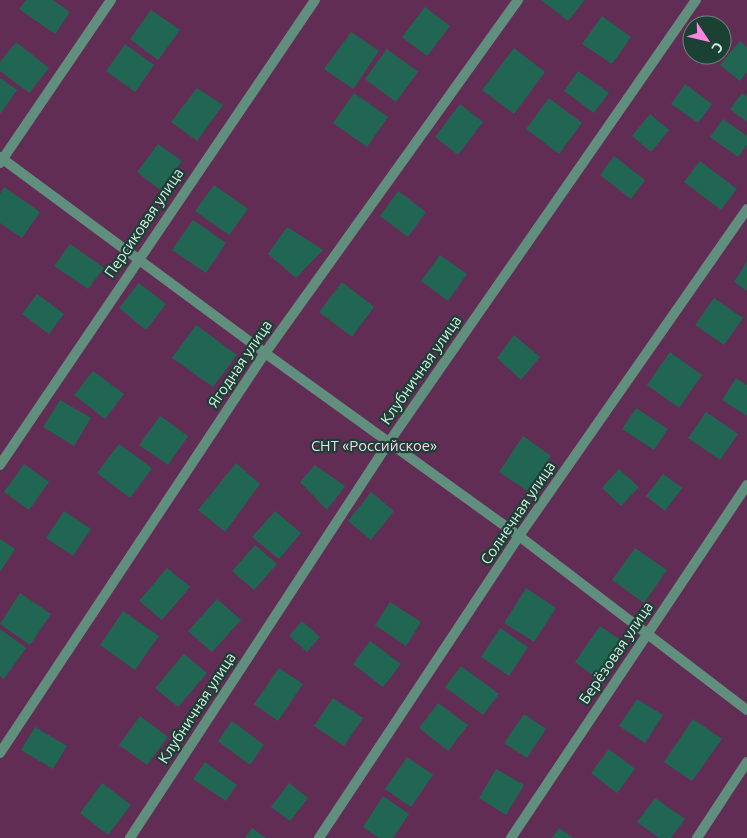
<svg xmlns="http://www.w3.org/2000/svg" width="747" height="838" font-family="Ubuntu,sans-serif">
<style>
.green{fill:#612d55;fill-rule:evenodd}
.building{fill:#216652}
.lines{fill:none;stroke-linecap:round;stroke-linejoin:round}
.minor{stroke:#608f7e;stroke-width:10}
.labels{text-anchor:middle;stroke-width:4.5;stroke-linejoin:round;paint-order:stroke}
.street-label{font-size:15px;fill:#dbefe7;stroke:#1b4034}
.park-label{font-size:15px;fill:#fed2f0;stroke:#1b4034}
</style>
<rect width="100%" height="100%" fill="#1b4034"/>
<path class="green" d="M0,0H747V838H0ZM692,25H722V55H692Z"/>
<g class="building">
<polygon points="26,0 53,0 70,12 55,34 19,9"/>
<polygon points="541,0 585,0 568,21"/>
<polygon points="425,7 450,26 427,56 402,37"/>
<polygon points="151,10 180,30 158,60 130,39"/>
<polygon points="602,16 631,37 612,64 582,44"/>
<polygon points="351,32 379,51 353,89 324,69"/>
<polygon points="740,41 747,47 747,72 740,81 720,65"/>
<polygon points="16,42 49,68 29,93 0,71 0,62"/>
<polygon points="125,44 154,65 135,92 106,71"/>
<polygon points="514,48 545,72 514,114 482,90"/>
<polygon points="387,49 418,72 396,102 365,79"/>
<polygon points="578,71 609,93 594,113 564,91"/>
<polygon points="0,78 17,90 0,114"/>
<polygon points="685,84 712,104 698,123 671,104"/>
<polygon points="197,88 223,105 197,141 171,122"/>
<polygon points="354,93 388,117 367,147 333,123"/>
<polygon points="742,93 747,96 747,122 730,109"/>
<polygon points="549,98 582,123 559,154 526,129"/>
<polygon points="460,104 483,122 458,155 435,137"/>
<polygon points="650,114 669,130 651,152 632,136"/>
<polygon points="723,119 747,136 747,145 738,157 710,137"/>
<polygon points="158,144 182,161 160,190 137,172"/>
<polygon points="614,156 645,180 631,199 600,175"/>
<polygon points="700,161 737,189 721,210 684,182"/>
<polygon points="214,185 248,209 229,235 195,211"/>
<polygon points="4,187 40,212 22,238 0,223 0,194"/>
<polygon points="398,191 426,212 408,237 380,216"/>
<polygon points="193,220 226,243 206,273 172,250"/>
<polygon points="287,227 323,250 296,278 268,254"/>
<polygon points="70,244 104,268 88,289 54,266"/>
<polygon points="440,255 467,274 448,301 421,281"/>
<polygon points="747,261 747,291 734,282"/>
<polygon points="342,282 374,307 352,337 319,312"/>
<polygon points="139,283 166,304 146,330 119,308"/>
<polygon points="37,294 64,314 49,334 22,314"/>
<polygon points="714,298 743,318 724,345 695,325"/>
<polygon points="196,325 237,355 213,387 172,358"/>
<polygon points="514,335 540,357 521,380 497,358"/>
<polygon points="670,352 702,375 679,408 647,385"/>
<polygon points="93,371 124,394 105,419 74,395"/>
<polygon points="736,378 747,385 747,416 722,400"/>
<polygon points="60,400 91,418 74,446 43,427"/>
<polygon points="636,408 668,429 654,450 622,429"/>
<polygon points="706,412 738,434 720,460 688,438"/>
<polygon points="160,416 188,436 168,465 139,445"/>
<polygon points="523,436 551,456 527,491 499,472"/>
<polygon points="119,444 152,468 130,498 97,473"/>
<polygon points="236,463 260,484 225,532 198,510"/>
<polygon points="24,464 49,482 29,510 4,492"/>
<polygon points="315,465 345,486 327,510 300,482"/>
<polygon points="619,469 639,487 621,506 602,488"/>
<polygon points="663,474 682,488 665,511 646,496"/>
<polygon points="371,492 394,511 371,540 348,521"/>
<polygon points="64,511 91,529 73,556 46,538"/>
<polygon points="275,511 301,533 279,559 252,537"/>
<polygon points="0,539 15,549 0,572"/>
<polygon points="255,545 277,564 254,590 232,571"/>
<polygon points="635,548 667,570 644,603 612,580"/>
<polygon points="167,568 190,587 162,620 139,601"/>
<polygon points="526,588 556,608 534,642 504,623"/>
<polygon points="20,593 51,614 30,645 0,624"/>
<polygon points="217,599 241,620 212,652 188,631"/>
<polygon points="390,602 421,622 406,646 375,625"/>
<polygon points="123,611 159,636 135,670 100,645"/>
<polygon points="302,621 320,637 307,652 289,636"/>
<polygon points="600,626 625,643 596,678 575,662"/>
<polygon points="500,628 528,647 509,676 481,657"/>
<polygon points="0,629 26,648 4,679 0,676"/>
<polygon points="370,641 401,664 383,687 353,664"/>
<polygon points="184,654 207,673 178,707 155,688"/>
<polygon points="461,666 499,694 483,715 445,687"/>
<polygon points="279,668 303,684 278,721 254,704"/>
<polygon points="333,698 363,718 344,746 314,726"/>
<polygon points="637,699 663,715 645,743 619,726"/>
<polygon points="438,703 468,725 448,751 419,728"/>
<polygon points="524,714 546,729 527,758 504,743"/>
<polygon points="140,716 168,737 147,765 119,745"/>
<polygon points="693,719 722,739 692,781 664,762"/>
<polygon points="232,721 264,745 250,765 218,741"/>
<polygon points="35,727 67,746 53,769 21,750"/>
<polygon points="609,749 635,769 617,793 591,773"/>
<polygon points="407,757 433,775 411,807 385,789"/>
<polygon points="205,762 237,785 226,801 193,779"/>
<polygon points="496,769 524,785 506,815 479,798"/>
<polygon points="102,783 131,805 108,835 80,813"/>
<polygon points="289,783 308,798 290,821 271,807"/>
<polygon points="383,796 409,814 393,838 379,838 363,827"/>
<polygon points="655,798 685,819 671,838 659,838 637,822"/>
<polygon points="252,828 266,838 245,838"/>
<polygon points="559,828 573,838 552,838"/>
</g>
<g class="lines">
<g class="minor">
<polyline points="0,157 265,353 519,536 747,710"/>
<polyline points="0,163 111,0"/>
<polyline points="0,465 315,0"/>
<polyline points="0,753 265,353 518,0"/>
<polyline points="130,838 389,442 696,0"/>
<polyline points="319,838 519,536 747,209"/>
<polyline points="511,838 747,485"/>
<polyline points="697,838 747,762"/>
</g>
</g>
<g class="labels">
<g class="street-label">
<text transform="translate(144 223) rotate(-56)" y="5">Персиковая улица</text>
<text transform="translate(240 364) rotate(-56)" y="5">Ягодная улица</text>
<text transform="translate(421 370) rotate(-55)" y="5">Клубничная улица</text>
<text transform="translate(518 513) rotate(-56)" y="5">Солнечная улица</text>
<text transform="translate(616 653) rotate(-56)" y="5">Берёзовая улица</text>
<text transform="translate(197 708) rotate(-57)" y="5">Клубничная улица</text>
</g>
<g class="park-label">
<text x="374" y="451">СНТ «Российское»</text>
</g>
</g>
<g transform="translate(707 40) rotate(125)"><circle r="24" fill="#1b4034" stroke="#68867c"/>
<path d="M0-4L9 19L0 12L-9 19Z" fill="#fe86e1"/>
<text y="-8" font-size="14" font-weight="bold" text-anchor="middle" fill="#dbefe7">С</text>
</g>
</svg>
